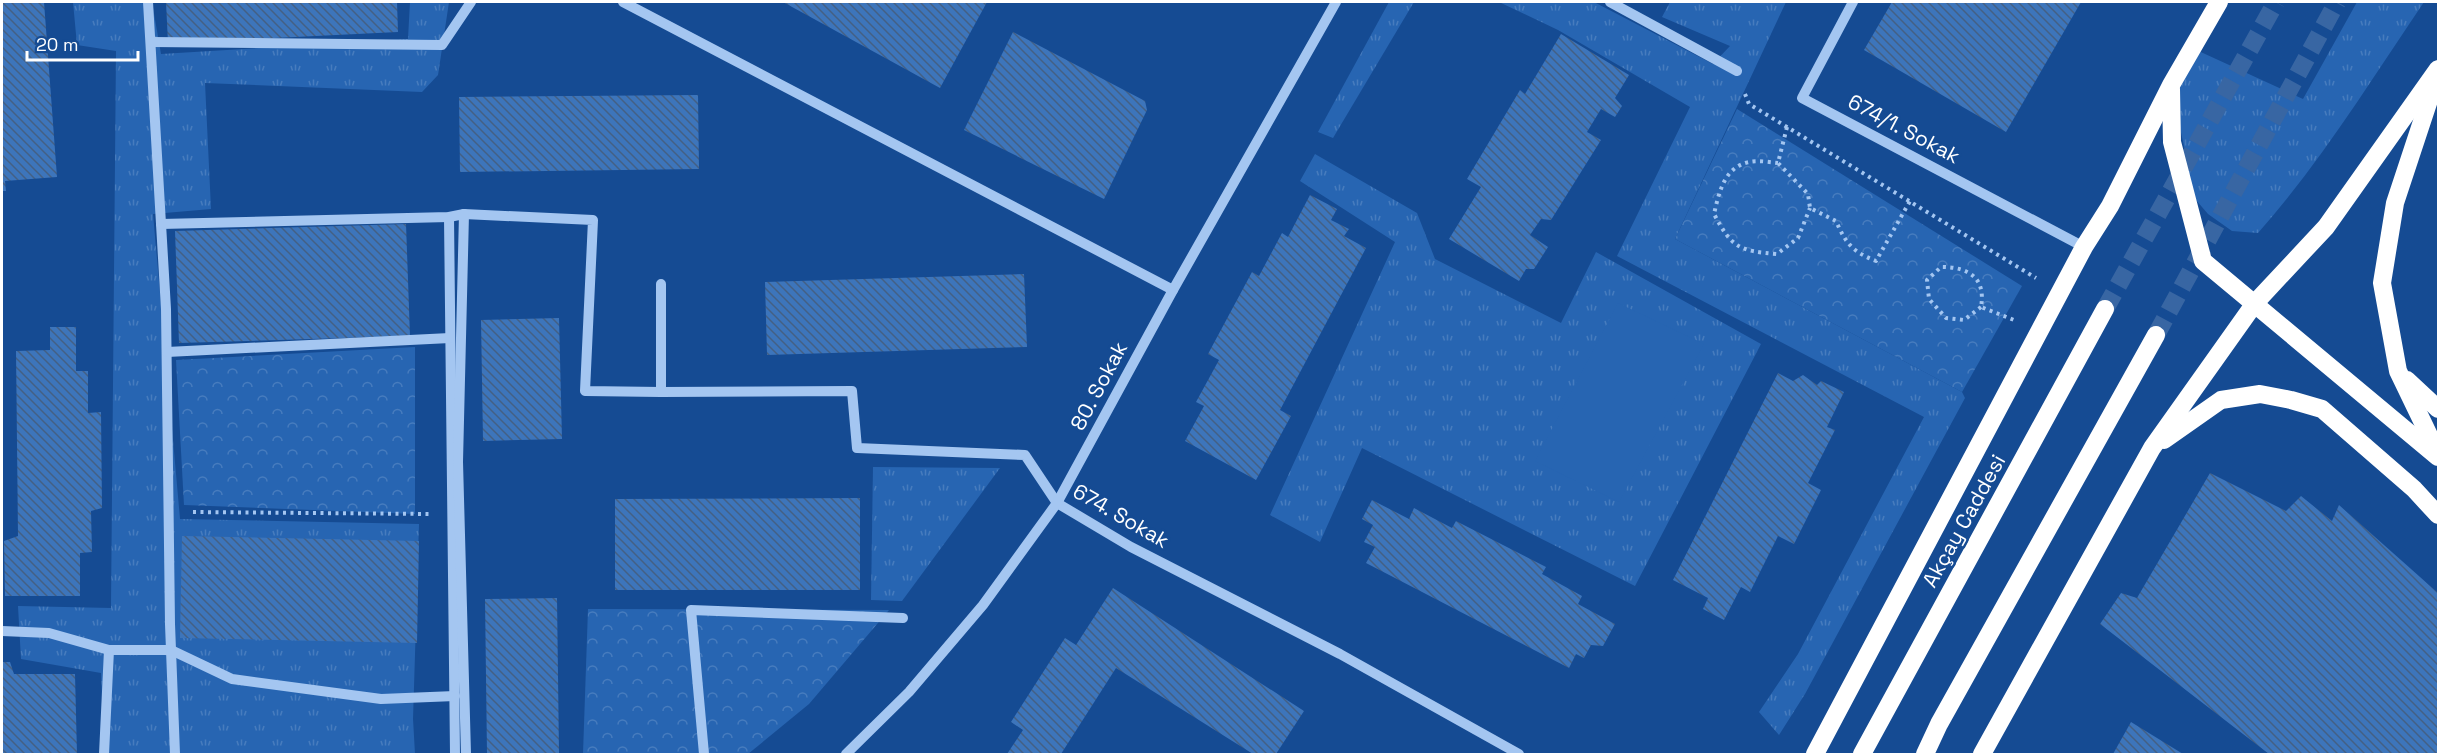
<svg xmlns="http://www.w3.org/2000/svg" width="2440" height="756" font-family="'Space Grotesk',sans-serif">
<style>
.grass{fill:url(#grass-tufts)}
.park{fill:url(#park-crowns)}
.pitch{fill:#2765b2}
.building{fill:url(#building-back-hatch)}
.lines{fill:none;stroke-linecap:round;stroke-linejoin:round}
.highway-tunnel{stroke:#3866a3;stroke-width:18;stroke-dasharray:18 9;stroke-linecap:butt}
.path{stroke:#a4c6f1;stroke-width:4;stroke-dasharray:3 4.5;stroke-linecap:butt}
.minor{stroke:#a4c6f1;stroke-width:10}
.highway{stroke:#fff;stroke-width:18}
.labels{text-anchor:middle;stroke-width:5;stroke-linejoin:round;paint-order:stroke}
.street-label{font-size:21px;fill:#fff;stroke:#154b93}
</style>
<defs>
<pattern id="grass-tufts" width="24" height="20" patternUnits="userSpaceOnUse" patternTransform="scale(1.5)"><rect width="24" height="20" fill="#2765b2"/><path d="M3 7l-1-3M5 7V3M7 7l1-3M15 17l-1-3M17 17v-4M19 17l1-3" fill="none" stroke="#477cbe"/></pattern>
<pattern id="park-crowns" width="20" height="18" patternUnits="userSpaceOnUse" patternTransform="scale(1.5)"><rect width="20" height="18" fill="#2765b2"/><path d="M2 6a3 3 0 1 1 6 0M12 15a3 3 0 1 1 6 0" fill="none" stroke="#477cbe"/></pattern>
<pattern id="building-back-hatch" width="6" height="6" patternUnits="userSpaceOnUse" patternTransform="scale(1.5)"><rect width="6" height="6" fill="#3d75bb"/><path d="M-1 5l2 2M0 0l6 6M5-1l2 2" fill="none" stroke="#446084"/></pattern>
</defs>
<rect width="100%" height="100%" fill="#154b93"/>
<g class="grass">
<polygon points="73,2 152,2 161,54 408,39 410,2 449,2 438,75 422,92 205,83 211,209 153,214 180,519 419,524 413,719 415,754 104,754 101,673 21,659 18,606 111,608 116,51 77,45"/>
<polygon points="1389,2 1414,2 1333,138 1318,132"/>
<polygon points="1499,2 1594,2 1713,64 1730,46 1662,17 1670,2 1786,2 1675,239 1962,392 1965,398 1805,694 1779,735 1759,712 1798,654 1924,417 1617,256 1690,107 1558,30"/>
<path d="M2357,2H2424C2371,80 2321,162 2258,233L2232,231L2208,214L2184,186L2185,151L2171,85L2192,48L2303,99Z"/>
<polygon points="1315,154 1417,213 1435,259 1561,323 1596,252 1761,344 1635,586 1362,448 1320,542 1270,515 1395,242 1300,181"/>
<polygon points="873,467 1000,468 902,601 871,600"/>
</g>
<g class="park">
<polygon points="1737,109 2022,286 1962,392 1675,239"/>
<polygon points="415,347 415,514 184,505 176,360"/>
<polygon points="588,609 889,610 809,704 748,754 583,754"/>
</g>
<polygon class="pitch" points="1618,303 1704,344 1619,502 1535,461"/>
<g class="building">
<polygon points="2,2 44,2 57,177 5,181 6,191 2,191"/>
<polygon points="166,2 397,2 398,32 168,43"/>
<polygon points="783,2 987,2 940,88"/>
<polygon points="1892,2 2081,2 2006,132 1864,50"/>
<polygon points="1013,32 1145,101 1147,110 1104,199 964,130"/>
<polygon points="1561,34 1629,75 1615,98 1622,106 1615,117 1601,109 1587,132 1601,140 1551,220 1541,219 1530,235 1548,247 1534,269 1526,269 1519,281 1449,239 1481,187 1467,179 1520,90 1525,94"/>
<polygon points="698,95 699,169 460,172 459,97"/>
<polygon points="1310,195 1337,209 1331,220 1349,229 1344,236 1366,248 1280,410 1291,416 1256,480 1185,441 1204,406 1196,402 1219,360 1208,354 1252,272 1259,276 1282,233 1288,237"/>
<polygon points="406,224 410,336 179,343 175,231"/>
<polygon points="1024,274 1027,347 767,355 765,282"/>
<polygon points="559,318 562,439 483,441 481,320"/>
<polygon points="50,327 76,327 76,371 88,371 88,413 101,412 102,508 91,511 92,552 80,553 80,596 5,596 4,541 18,536 16,351 50,350"/>
<polygon points="1778,373 1793,381 1803,375 1817,385 1821,381 1844,392 1827,427 1835,430 1808,483 1821,490 1794,544 1778,536 1750,592 1741,587 1724,620 1703,609 1708,598 1673,580"/>
<polygon points="2210,473 2286,511 2301,496 2332,521 2339,505 2438,593 2438,754 2269,754 2100,624 2121,593 2137,598"/>
<polygon points="860,498 860,590 615,590 615,499"/>
<polygon points="1372,500 1409,519 1414,508 1452,528 1456,521 1546,567 1542,574 1582,596 1578,604 1615,624 1603,646 1591,645 1584,658 1576,654 1569,668 1366,563 1375,547 1364,542 1373,525 1362,519"/>
<polygon points="182,536 419,541 417,643 180,638"/>
<polygon points="1113,588 1304,711 1276,754 1253,754 1116,668 1061,754 1007,754 1023,730 1011,722 1065,638 1076,645"/>
<polygon points="557,598 559,754 487,754 485,599"/>
<polygon points="2,662 10,662 14,674 75,674 77,754 2,754"/>
<polygon points="2131,722 2183,754 2113,754"/>
</g>
<g class="lines">
<g class="highway-tunnel">
<polyline points="2105,309 2276,2"/>
<polyline points="2156,335 2337,2"/>
</g>
<g class="path">
<polyline points="1745,94 1749,104 2036,278"/>
<path d="M1787,127L1778,163L1808,194L1810,208L1836,221C1846,244 1853,252 1876,261L1910,201"/>
<path d="M1778,163C1769,162 1757,160 1749,162C1724,167 1719,193 1714,214C1732,248 1739,251 1777,254L1798,238L1810,208"/>
<path d="M1981,307L1964,320L1946,318L1929,299L1927,280L1941,267C1969,267 1986,278 1981,307L2014,320"/>
<polyline points="193,512 429,514"/>
</g>
<g class="minor">
<polyline points="148,2 166,309 170,624 175,754"/>
<polyline points="623,2 1173,290"/>
<polyline points="1610,2 1737,71"/>
<polyline points="1853,2 1802,98 2084,247"/>
<polyline points="151,42 442,45 471,2"/>
<polyline points="464,214 593,220 585,391 661,392"/>
<polyline points="449,217 455,754"/>
<polyline points="161,224 449,217 464,214 458,462 466,754"/>
<polyline points="661,284 661,392 852,391 857,448 1025,455 1057,503 1131,547 1340,654 1519,754"/>
<polyline points="167,352 450,338"/>
<polyline points="2,631 49,633 109,650 171,650 232,679 381,699 455,696"/>
<polyline points="104,754 109,650"/>
<polyline points="704,754 691,610 903,618"/>
<polyline points="846,754 909,692 983,605 1057,503 1173,290 1336,2"/>
</g>
<g class="highway">
<polyline points="2434,85 2395,203 2382,283 2398,371 2438,454"/>
<polyline points="2171,89 2172,142 2203,261 2438,457"/>
<polyline points="2407,380 2438,409"/>
<polyline points="2164,440 2221,400 2260,394 2291,400 2322,409 2414,489 2438,515"/>
<polyline points="1815,754 2084,247 2110,206 2171,85 2219,2"/>
<polyline points="1862,754 2105,309"/>
<polyline points="1925,754 1939,724 2156,335"/>
<polyline points="1982,754 2152,448 2255,303 2326,227 2438,69"/>
</g>
</g>
<g class="labels">
<g class="street-label">
<text transform="translate(1904 129) rotate(28)" y="7">674/1. Sokak</text>
<text transform="translate(1099 386) rotate(-62)" y="7">80. Sokak</text>
<text transform="translate(1121 516) rotate(30)" y="7">674. Sokak</text>
<text transform="translate(1964 521) rotate(-61)" y="7">Akçay Caddesi</text>
</g>
</g>
<rect width="2440" height="756" fill="none" stroke="#ffffff" stroke-width="6"/>
<path d="M27 51v9h111v-9" fill="none" stroke="#ffffff" stroke-width="3"/>
<text x="36" y="51" font-size="18" fill="#ffffff" stroke="#154b93" stroke-width="4.5" paint-order="stroke">20 m</text>
</svg>
